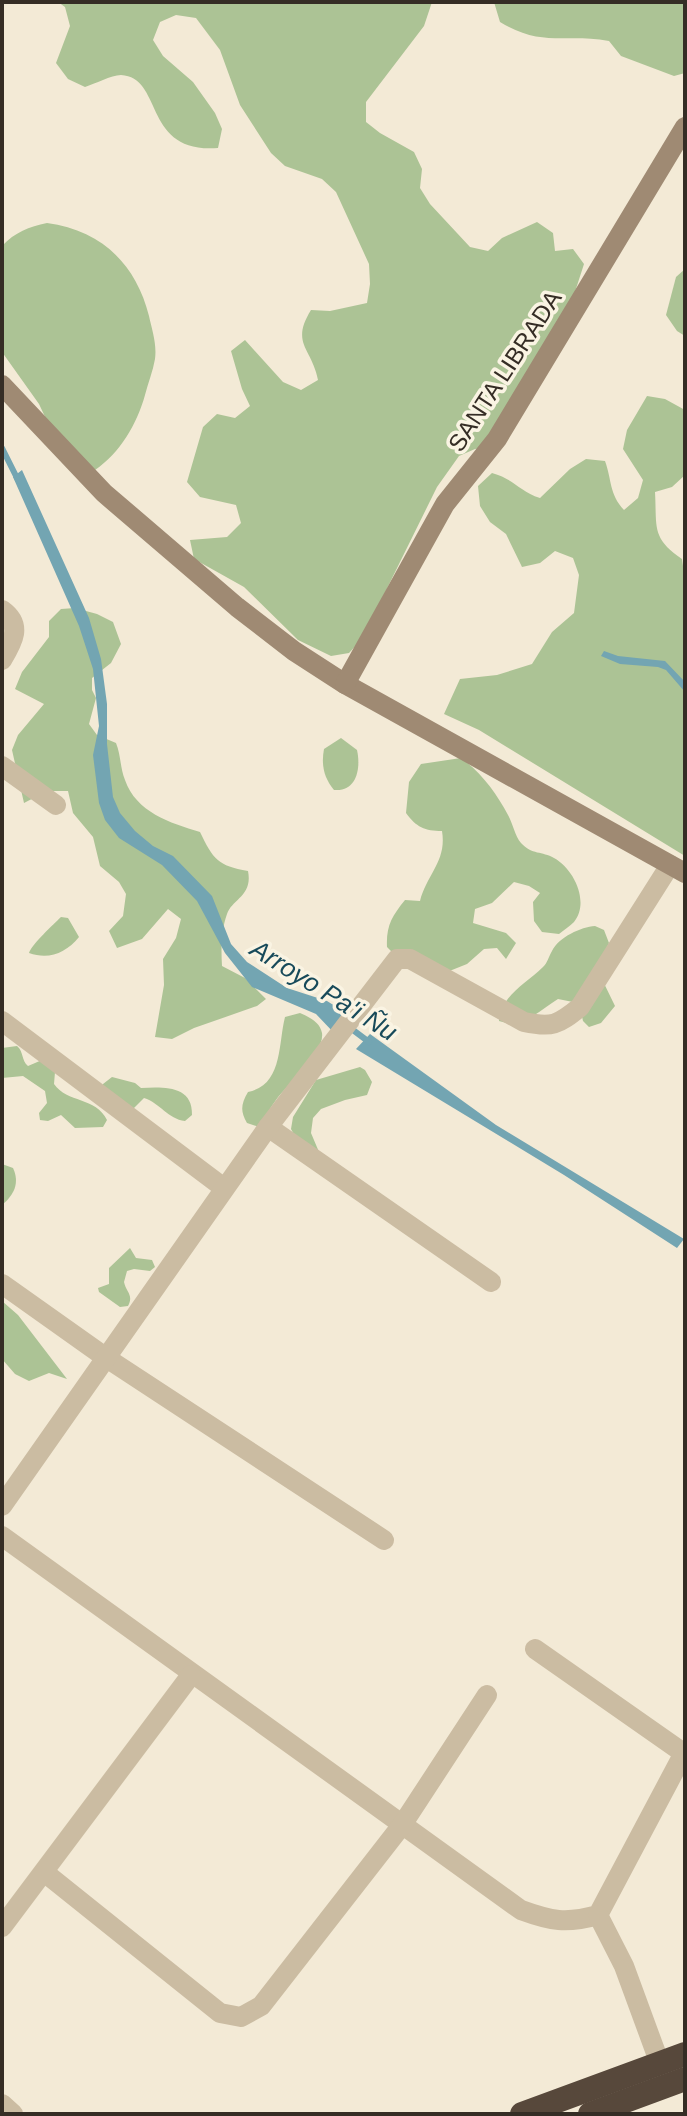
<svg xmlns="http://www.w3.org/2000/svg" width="687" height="2116" font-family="Arial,sans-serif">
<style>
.green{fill:#acc395}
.water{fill:#73a5b2}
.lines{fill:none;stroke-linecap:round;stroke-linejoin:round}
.stream{stroke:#73a5b2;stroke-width:6}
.street{stroke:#cbbca2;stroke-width:20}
.secondary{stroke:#9f8a73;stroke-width:20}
.highway{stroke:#57483b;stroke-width:24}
.labels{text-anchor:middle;stroke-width:7;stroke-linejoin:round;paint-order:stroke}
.street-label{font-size:24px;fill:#352d25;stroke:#faf4e3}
.water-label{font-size:26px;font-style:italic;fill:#174a5a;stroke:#faf4e3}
</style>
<rect width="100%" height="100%" fill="#f3ead6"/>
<g class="green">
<path d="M58,2H432L424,26L366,102V122L380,133L414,152L422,169L420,188L430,204L470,247L488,251L502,238L537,222L553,233L555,251L573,249L584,264L573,298L494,447L475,449L459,456L437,487L362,639L349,653L331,656L298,640L244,587L194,559L190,540L227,537L241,523L236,505L200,497L187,482L203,427L217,414L235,418L250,406L242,389L231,351L245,340L283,382L301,390L318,380C312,348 290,344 311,310L330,311L367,303L370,284L369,264L336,192L322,179L285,166L271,153L240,105L220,50L196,18L176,15L160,22L153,40L163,56L193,82L215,113L222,129L218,148C142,154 164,77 121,75C111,75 95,84 85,87L68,79L56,63L70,26L65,7Z"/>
<path d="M494,2H658L663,4L685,2V73L674,76L621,56L609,41C565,33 542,48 500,22Z"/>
<path d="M47,223C101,230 136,264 149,316C152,330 157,344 155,359C153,371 148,383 145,395C137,424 120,453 95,470L47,421L39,404L2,352V246C15,232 29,227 47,223Z"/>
<polygon points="685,269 685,336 677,331 666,315 676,277"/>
<path d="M647,396L665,399L685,410V475L672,487L655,492C657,527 651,538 682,559L685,580V856L479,730L444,714L460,679L497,675L532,664L552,632L574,613L579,575L573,558L555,551L540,563L522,567L506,534L490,522L480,506L478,486L492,473C514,479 519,491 540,498L570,469L586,459L605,461C612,480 609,494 624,510L638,498L643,480L623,449L627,430Z"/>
<path d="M75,608L97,614L113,622L121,644L111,663L92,678V690L96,698L89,724L97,735L116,743C121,755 120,768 125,780C136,812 170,823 200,832C213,859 218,866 248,871C253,896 232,899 227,914C221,931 221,948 222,966L245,978L266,999L257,1006L194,1028L172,1039L155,1037L164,985L163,959L176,938L181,919L168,909L142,939L117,948L109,931L123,916L126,894L119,882L100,866L93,837L73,813L68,791H47L24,803L12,750L18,735L44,704L15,689L22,672L49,637V621L61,609Z"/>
<path d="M341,738L357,750C361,768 357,792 334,790C324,778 321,765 324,749Z"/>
<path d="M461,758C481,772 497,794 508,815C513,824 515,836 521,843C532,855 542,851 554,858C574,869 590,902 574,922C570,926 564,930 559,934L542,932L534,921L533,902L540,893L529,886L514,882L492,903L475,909L473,923L506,933L516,943L506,959L497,948L484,949L467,964L447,972L396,956L387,947C386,926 392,916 405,900L420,901C427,874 447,861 442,831C425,831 416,827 406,813L409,782L421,764Z"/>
<path d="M61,917L68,918L79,937C66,953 49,960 29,953C32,944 53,925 61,917Z"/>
<path d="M595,926L604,930L609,943L597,969L615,1006L601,1023L589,1027L583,1021L580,1007L573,1002L558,999C538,1011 524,1029 499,1021C502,994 525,985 543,967C548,962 548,958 552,951C559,937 581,927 595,926Z"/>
<path d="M300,1013C309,1017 320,1022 322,1033C325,1053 287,1085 276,1100C270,1108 265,1118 259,1127L247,1123C240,1111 241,1104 248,1092C283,1085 278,1044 285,1017Z"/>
<path d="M17,1046C24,1052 21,1060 28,1066L42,1060L55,1072L54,1084C67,1103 96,1097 107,1120L103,1127L75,1128L61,1115L48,1121L40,1120L39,1113L47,1103L45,1091L23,1076L2,1078V1048Z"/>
<polygon points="360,1067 365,1070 372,1082 367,1095 345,1100 321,1109 313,1118 311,1133 319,1152 297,1140 291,1129 293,1117 316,1080"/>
<path d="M112,1077L135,1083L141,1088C163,1087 193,1085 192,1115L185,1121C168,1119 160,1103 144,1098L127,1115L100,1095L103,1084Z"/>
<path d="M2,1164L13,1168C20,1183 14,1195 2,1205Z"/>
<path d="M130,1248L136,1258L152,1260L155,1267L150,1271L134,1269L127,1271L124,1282C126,1292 134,1295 128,1306L120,1307L99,1292L98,1288L109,1284V1268Z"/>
<polygon points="2,1301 18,1315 67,1379 49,1373 29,1381 15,1374 2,1359"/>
</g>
<g class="water">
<polygon points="22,470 89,618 101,659 107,704 107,744 113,797 120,813 135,831 153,846 173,856 212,896 231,944 247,962 287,988 327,1001 351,1016 335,1034 316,1014 252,987 225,953 197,901 162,865 119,838 105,820 99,803 93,755 99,726 93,669 79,626 13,477"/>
<polygon points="604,651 618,656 665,661 685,682 685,692 666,670 658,667 620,664 601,656"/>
<polygon points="370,1034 496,1125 684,1239 677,1248 564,1175 356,1049"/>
</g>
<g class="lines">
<g class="stream">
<polyline points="2,448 18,480"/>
<polyline points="349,1027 369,1042"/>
</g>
<g class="street">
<path d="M2,610C23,625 13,642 2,660"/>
<polyline points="2,766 56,805"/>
<polyline points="2,1021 224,1188"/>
<polyline points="268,1127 491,1282"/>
<polyline points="2,1284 105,1357 384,1540"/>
<path d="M2,1506L268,1127L397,959H410L524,1022C552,1028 558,1025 580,1007L670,865"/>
<path d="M2,1536L521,1910C551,1921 566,1924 598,1915L685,1751"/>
<polyline points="535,1649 685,1754"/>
<polyline points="44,1872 220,2013 241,2017 261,2006 402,1825 487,1695"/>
<polyline points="598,1915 624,1966 660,2064"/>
<polyline points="2,1927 191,1675"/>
<polyline points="2,2104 13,2114"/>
</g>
<g class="secondary">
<polyline points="2,385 104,493 237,607 294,651 345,684 685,873"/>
<polyline points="345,684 445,504 497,439 685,127"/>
</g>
<g class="highway">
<polyline points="522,2114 685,2054"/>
<polyline points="590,2114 685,2079"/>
</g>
</g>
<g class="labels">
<g class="street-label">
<text transform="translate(505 371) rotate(-57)" y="8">SANTA LIBRADA</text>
</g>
<g class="water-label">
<text transform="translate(324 990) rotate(32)" y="9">Arroyo Pa'i Ñu</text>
</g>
</g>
<rect width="687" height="2116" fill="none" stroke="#352d25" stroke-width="8"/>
</svg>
